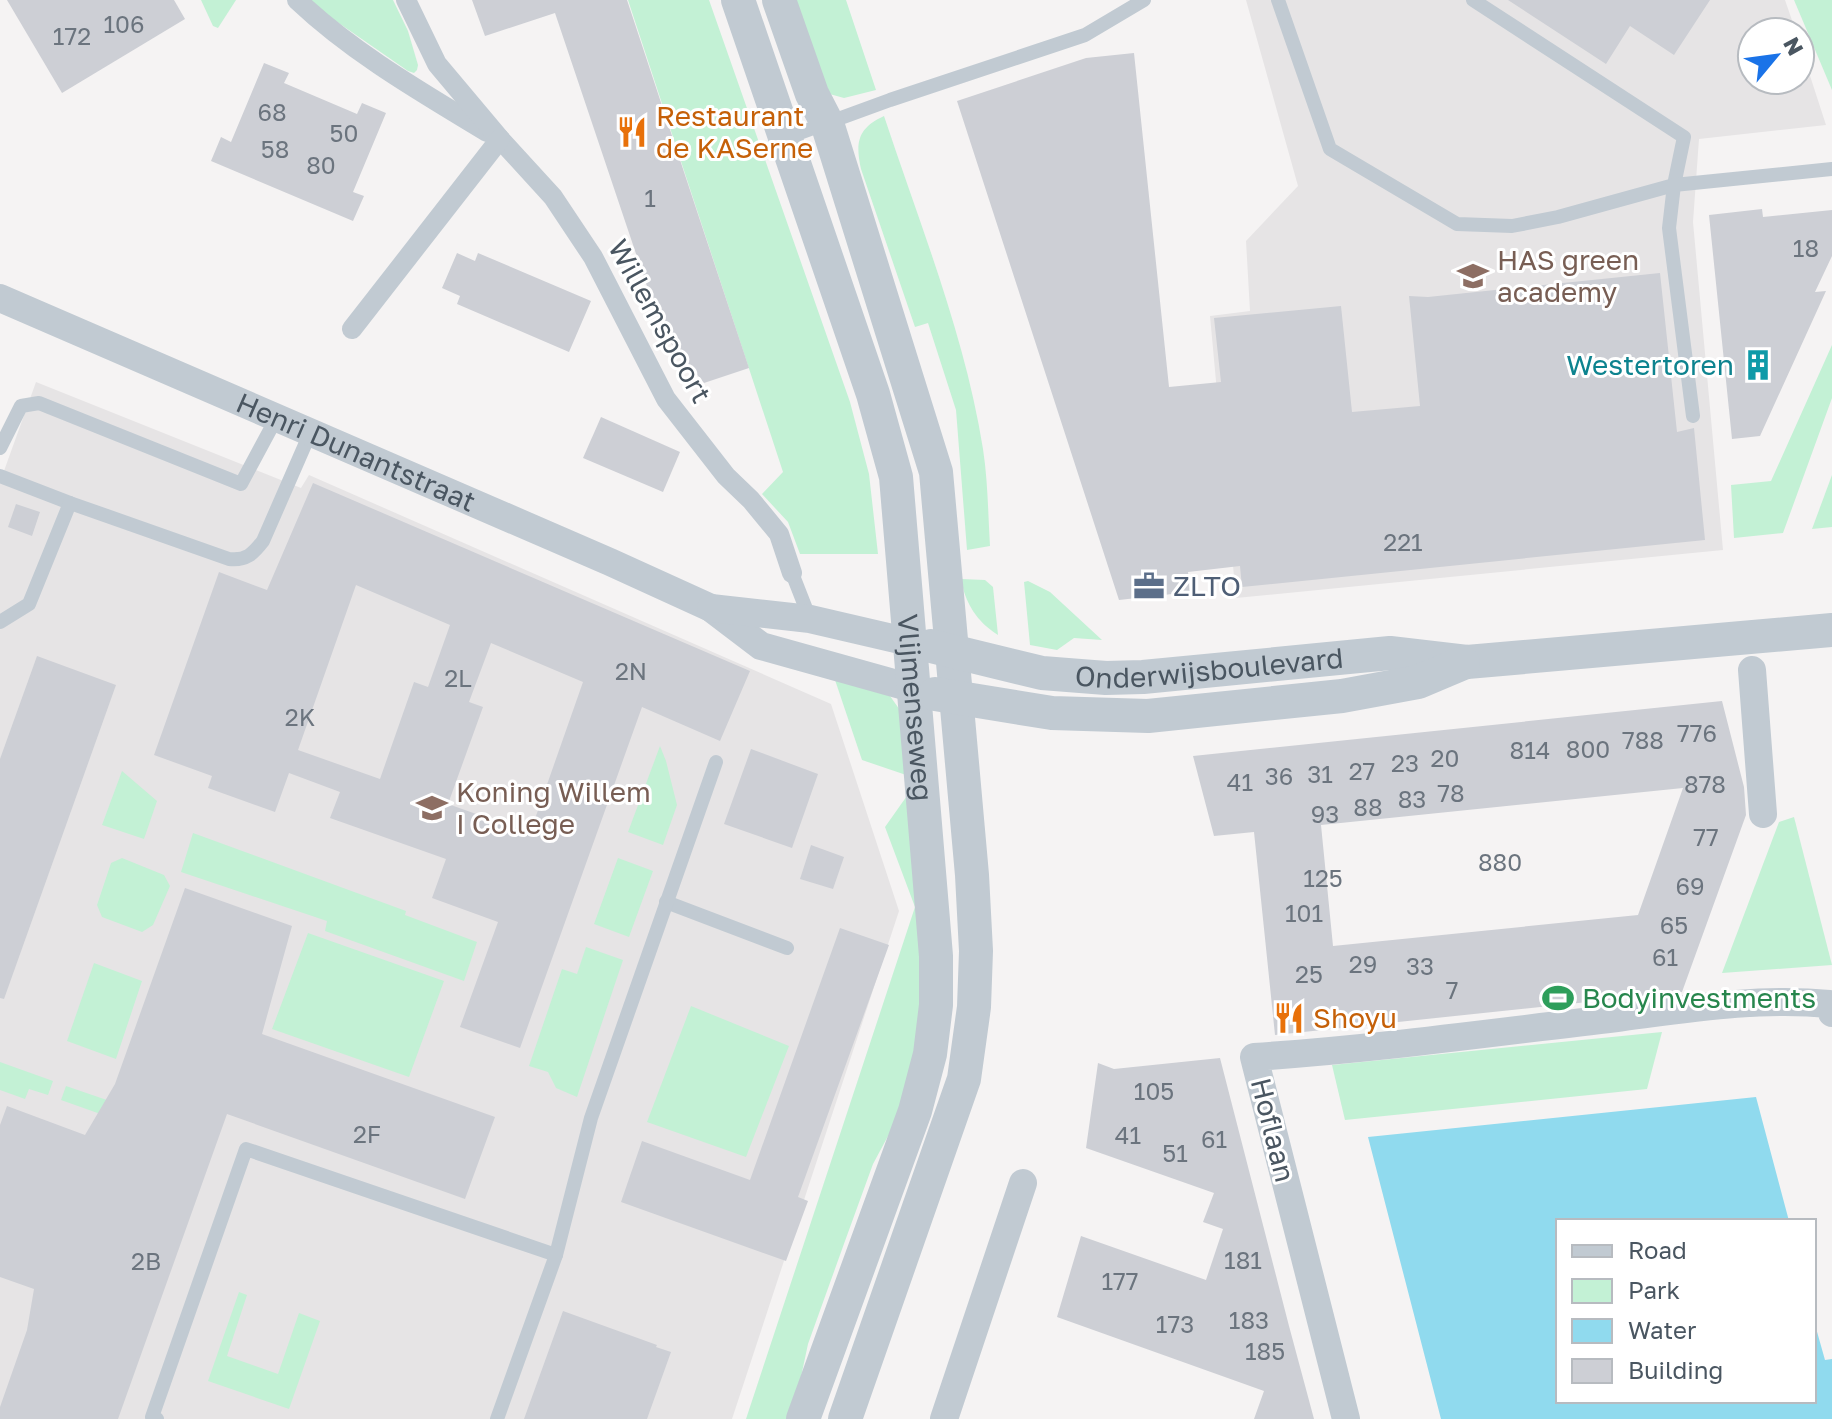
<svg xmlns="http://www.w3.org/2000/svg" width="1832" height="1419" font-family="'Golos Text',sans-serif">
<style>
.education{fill:#e6e4e5}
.green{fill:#c3f1d5}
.water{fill:#90daee}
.building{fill:#cdcfd5;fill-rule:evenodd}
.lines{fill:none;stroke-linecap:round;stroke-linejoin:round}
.service{stroke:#c1cad2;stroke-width:14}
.pedestrian{stroke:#c1cad2;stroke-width:20}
.minor{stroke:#c1cad2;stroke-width:28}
.tertiary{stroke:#c1cad2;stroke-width:34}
.labels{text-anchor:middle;stroke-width:6;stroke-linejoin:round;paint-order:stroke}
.number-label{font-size:24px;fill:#6b747e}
.food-label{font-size:28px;fill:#c56008;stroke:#fff;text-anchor:start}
.education-label{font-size:28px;fill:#785e54;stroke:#fff;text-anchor:start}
.street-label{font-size:28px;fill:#4a5661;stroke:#fff}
.culture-label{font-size:28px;fill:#0d838f;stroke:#fff;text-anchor:end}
.service-label{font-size:28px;fill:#4e5e75;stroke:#fff;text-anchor:start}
.leisure-label{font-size:28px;fill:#27864d;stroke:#fff;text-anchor:start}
</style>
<rect width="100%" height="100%" fill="#f5f3f3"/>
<g class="education">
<polygon points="1246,0 1785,0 1796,32 1752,32 1752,80 1800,80 1800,45 1826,125 1699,139 1693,222 1723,550 1236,598 1210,316 1250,311 1246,241 1298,186"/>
<polygon points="36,382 301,488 309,475 831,704 899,911 732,1419 0,1419 0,482"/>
</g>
<g class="green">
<polygon points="201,0 236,0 218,28 213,26"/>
<polygon points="311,0 393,0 408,31 418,65 417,70 414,73 408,71 330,17"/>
<polygon points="628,0 709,0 850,402 869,474 878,554 800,554 788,522 762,494 783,472"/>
<polygon points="786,0 846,0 876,90 844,98 826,93"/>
<polygon points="1794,0 1832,0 1832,90"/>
<path d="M884,116C920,225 965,335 983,449C988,481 988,514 990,546L967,550L956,410L928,323L915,327L861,169C855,142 858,128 884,116Z"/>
<polygon points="1832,345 1832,398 1783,533 1734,538 1731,485 1771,481"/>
<polygon points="1832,475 1832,527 1812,529"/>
<path d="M961,579L985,580L993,587L998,635C977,622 965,603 961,579Z"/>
<polygon points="1028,581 1050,592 1102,640 1074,638 1057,650 1030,645 1024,582"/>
<polygon points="834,677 890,696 902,713 912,777 862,760"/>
<polygon points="660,746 666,761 677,805 663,845 628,832"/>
<polygon points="122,771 157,801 144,839 102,825"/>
<polygon points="909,793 925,959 909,1097 873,1164 845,1241 808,1344 792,1419 746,1419 915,907 885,827"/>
<polygon points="1794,817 1832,965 1722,973 1779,822"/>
<polygon points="193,833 406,911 405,915 477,942 464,981 325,931 327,921 181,872"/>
<polygon points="122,858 164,875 170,886 153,925 142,932 102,917 97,905 111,863"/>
<polygon points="618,858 653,871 629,937 594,924"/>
<polygon points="308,933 444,981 409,1077 272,1029"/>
<polygon points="586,947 623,960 577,1097 556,1088 548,1072 529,1066 562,969 577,974"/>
<polygon points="94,963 142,981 116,1059 67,1041"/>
<polygon points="691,1006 789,1046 746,1157 647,1122"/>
<polygon points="1662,1032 1647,1089 1345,1120 1332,1065"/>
<polygon points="0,1062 53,1081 48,1095 29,1089 25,1099 0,1090"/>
<polygon points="66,1086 136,1110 123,1122 61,1100"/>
<polygon points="239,1292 247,1295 227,1356 278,1374 299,1313 320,1321 289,1409 208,1381"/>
</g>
<polygon class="water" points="1756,1097 1789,1221 1558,1221 1558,1401 1814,1401 1814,1321 1825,1360 1832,1359 1832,1419 1441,1419 1368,1137"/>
<g class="building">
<polygon points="7,0 174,0 185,19 62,93"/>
<polygon points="472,0 627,0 749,368 704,383 663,334 555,13 485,36"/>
<polygon points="1508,0 1710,0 1674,55 1630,26 1606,64"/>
<polygon points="1134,53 1169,387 1221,382 1214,318 1341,306 1352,412 1420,406 1409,296 1428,297 1660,273 1677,432 1694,428 1705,540 1242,587 1240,566 1188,572 1190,592 1119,600 957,101 1086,58"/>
<polygon points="264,63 289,73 284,83 357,114 362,103 386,113 353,192 364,196 353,221 211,161 221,137 231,142"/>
<polygon points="1762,209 1763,217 1832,210 1832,256 1815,292 1826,291 1760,436 1732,439 1709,215"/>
<polygon points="457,253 475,261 478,253 591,301 569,352 457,304 460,296 442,288"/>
<polygon points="601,417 680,452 663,492 583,458"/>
<path d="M313,483L750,671L720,741L642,707L520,1048L460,1027L498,922L432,898L446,859L330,818L340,792L289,773L275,812L208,788L212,776L154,755L219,572L267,590ZM356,585L450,625L428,687L414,682L380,779L298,750ZM491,643L583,682L530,833L448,804L483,707L469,702Z"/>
<polygon points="16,504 40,512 32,536 8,527"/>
<polygon points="37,656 116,685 4,999 0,998 0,759"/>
<path d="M1722,701L1744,787L1746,815L1682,992L1275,1035L1254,832L1214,836L1193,756ZM1683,788L1638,915L1333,946L1321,825Z"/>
<polygon points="751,749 818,774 792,848 724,824"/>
<polygon points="811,845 844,857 833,889 800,879"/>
<polygon points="185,888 292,926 262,1034 495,1117 465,1199 227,1114 118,1419 0,1419 0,1407 27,1330 34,1289 0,1277 0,1125 7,1106 85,1135 115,1084"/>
<polygon points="840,928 889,945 798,1197 808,1201 786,1261 621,1202 642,1141 750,1180"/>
<polygon points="1220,1058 1289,1326 1314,1419 1254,1419 1264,1391 1057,1317 1081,1236 1206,1280 1223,1229 1203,1222 1214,1193 1086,1148 1098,1063 1114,1069"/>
<polygon points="563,1311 657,1345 656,1347 671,1352 647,1419 524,1419"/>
</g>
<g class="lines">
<g class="service">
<polyline points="1278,0 1330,149 1457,224 1512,226 1558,217 1674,185 1684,137 1473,0"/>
<polyline points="786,138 890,100 1085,35 1144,0"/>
<polyline points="1693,416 1669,228 1674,185 1832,169"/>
<polyline points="0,448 21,406 39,403 241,484 277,417"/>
<polyline points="0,476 70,503"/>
<polyline points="792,573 810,619"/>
<path d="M0,622L29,604L70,503L229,559C246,561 253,554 263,541L311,431"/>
<polyline points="666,902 787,948"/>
<polyline points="157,1419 152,1417 246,1149 556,1255"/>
<polyline points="497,1419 556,1255 591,1118 716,762"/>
</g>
<g class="pedestrian">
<path d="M297,0C353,53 421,92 487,132"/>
<polyline points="406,0 437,64 500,139 553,197 593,257 666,399 726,476 751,500 779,534 792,573"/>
<polyline points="352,329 500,139"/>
</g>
<g class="minor">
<path id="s1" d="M0,298L610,562L711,608L761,646L915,689"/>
<polyline points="711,608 810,619 909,642"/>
<polyline points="1752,670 1763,814"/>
<polyline points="944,1419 1023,1183"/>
<path d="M1346,1419L1254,1057C1375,1049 1496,1032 1617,1018C1687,1009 1759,997 1829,1004L1832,1013"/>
</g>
<g class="tertiary">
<path id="s2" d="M738,0L873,394L896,477L936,956V1005L930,1054L915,1111L803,1419"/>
<polyline points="779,0 812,94 827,123 936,472 972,875 976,951 974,1007 964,1079 845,1419"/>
<path id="s3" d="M931,646L1042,673L1106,678L1143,677L1390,653L1467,662L1832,630"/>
<polyline points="935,694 1052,713 1148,716 1342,696 1418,682 1463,663"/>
</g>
</g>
<defs>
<symbol id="restaurant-bare" viewBox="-9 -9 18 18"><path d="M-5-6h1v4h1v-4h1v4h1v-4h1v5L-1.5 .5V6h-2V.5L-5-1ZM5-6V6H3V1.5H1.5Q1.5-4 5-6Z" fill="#e8710a" stroke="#fff" stroke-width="2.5" paint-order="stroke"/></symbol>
<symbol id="university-bare" viewBox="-9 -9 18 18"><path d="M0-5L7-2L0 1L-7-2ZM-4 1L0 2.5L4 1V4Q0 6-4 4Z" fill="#8d6e63" stroke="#fff" stroke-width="2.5" paint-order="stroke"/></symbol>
<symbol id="building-bare" viewBox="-9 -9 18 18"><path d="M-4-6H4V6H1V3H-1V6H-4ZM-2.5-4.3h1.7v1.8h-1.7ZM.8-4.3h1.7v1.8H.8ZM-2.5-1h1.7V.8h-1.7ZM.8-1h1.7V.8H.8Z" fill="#0f9aa8" stroke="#fff" stroke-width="2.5" paint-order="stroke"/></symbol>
<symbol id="office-bare" viewBox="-9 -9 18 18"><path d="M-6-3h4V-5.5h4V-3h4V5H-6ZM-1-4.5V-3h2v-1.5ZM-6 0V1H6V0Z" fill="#5c6f8a" stroke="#fff" stroke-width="2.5" paint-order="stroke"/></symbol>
<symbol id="stadium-bare" viewBox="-9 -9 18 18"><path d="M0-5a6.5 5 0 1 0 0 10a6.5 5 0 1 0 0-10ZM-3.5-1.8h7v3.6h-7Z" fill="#2e9e5b" stroke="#fff" stroke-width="2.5" paint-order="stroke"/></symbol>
</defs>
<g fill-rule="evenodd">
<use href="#restaurant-bare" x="610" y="110" width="44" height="44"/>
<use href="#university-bare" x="1451" y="254" width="44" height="44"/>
<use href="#building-bare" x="1736" y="343" width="44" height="44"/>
<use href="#office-bare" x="1127" y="564" width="44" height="44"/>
<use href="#university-bare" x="410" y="786" width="44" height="44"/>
<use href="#stadium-bare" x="1536" y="976" width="44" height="44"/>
<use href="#restaurant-bare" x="1267" y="996" width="44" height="44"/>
</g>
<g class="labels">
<g class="number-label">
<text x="124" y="33">106</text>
<text x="72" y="45">172</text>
<text x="272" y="121">68</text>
<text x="344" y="142">50</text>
<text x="275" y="158">58</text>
<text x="321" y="174">80</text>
<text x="650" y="207">1</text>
<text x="1806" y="257">18</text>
<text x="1403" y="551">221</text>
<text x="631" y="680">2N</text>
<text x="458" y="687">2L</text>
<text x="300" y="726">2K</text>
<text x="1697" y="742">776</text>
<text x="1643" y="749">788</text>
<text x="1588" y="758">800</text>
<text x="1530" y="759">814</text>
<text x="1445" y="767">20</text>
<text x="1405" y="772">23</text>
<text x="1362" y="780">27</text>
<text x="1320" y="783">31</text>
<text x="1279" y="785">36</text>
<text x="1240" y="791">41</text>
<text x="1705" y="793">878</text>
<text x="1451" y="802">78</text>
<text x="1412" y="808">83</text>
<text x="1368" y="816">88</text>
<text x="1325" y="823">93</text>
<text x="1706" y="846">77</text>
<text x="1500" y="871">880</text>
<text x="1323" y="887">125</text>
<text x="1690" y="895">69</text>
<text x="1304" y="922">101</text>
<text x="1674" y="934">65</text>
<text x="1665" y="966">61</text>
<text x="1363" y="973">29</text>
<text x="1420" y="975">33</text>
<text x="1309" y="983">25</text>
<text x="1452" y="999">7</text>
<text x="1154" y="1100">105</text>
<text x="367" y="1143">2F</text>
<text x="1128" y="1144">41</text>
<text x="1214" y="1148">61</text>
<text x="1175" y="1162">51</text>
<text x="1243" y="1269">181</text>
<text x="146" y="1270">2B</text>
<text x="1120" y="1290">177</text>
<text x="1249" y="1329">183</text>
<text x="1175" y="1333">173</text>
<text x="1265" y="1360">185</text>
</g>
<g class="food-label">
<text x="656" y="126">Restaurant<tspan x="656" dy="32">de KASerne</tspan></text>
<text x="1313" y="1028">Shoyu</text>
</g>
<g class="education-label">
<text x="1497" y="270">HAS green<tspan x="1497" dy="32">academy</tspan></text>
<text x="456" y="802">Koning Willem<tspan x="456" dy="32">I College</tspan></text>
</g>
<g class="street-label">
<text transform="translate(660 321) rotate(61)" y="10">Willemspoort</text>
<text dy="10" stroke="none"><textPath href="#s1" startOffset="388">Henri Dunantstraat</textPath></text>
<text dy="10" stroke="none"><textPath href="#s3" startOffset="282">Onderwijsboulevard</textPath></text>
<text dy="10" stroke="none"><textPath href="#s2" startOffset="734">Vlijmenseweg</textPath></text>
<text transform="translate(1273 1130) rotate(76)" y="10">Hoflaan</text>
</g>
<g class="culture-label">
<text x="1734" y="375">Westertoren</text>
</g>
<g class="service-label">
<text x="1173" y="596">ZLTO</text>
</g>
<g class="leisure-label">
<text x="1582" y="1008">Bodyinvestments</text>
</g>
</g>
<rect x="1556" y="1219" width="260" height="184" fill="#ffffff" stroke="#b7bbc0" stroke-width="2"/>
<rect x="1572" y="1245" width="40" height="12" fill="#c1cad2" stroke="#b7bbc0" stroke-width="2"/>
<text x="1628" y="1259" font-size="24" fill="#4a5661">Road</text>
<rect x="1572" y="1279" width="40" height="24" fill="#c3f1d5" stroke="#b7bbc0" stroke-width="2"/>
<text x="1628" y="1299" font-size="24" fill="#4a5661">Park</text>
<rect x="1572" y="1319" width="40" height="24" fill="#90daee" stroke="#b7bbc0" stroke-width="2"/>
<text x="1628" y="1339" font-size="24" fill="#4a5661">Water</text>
<rect x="1572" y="1359" width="40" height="24" fill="#cdcfd5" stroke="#b7bbc0" stroke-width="2"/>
<text x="1628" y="1379" font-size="24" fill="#4a5661">Building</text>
<g transform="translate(1776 56) rotate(61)"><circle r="38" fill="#ffffff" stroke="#b7bbc0" stroke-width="2"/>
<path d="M0-6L14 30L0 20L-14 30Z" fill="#1a73e8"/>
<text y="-12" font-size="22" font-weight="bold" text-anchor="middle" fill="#4a5661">N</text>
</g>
</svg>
